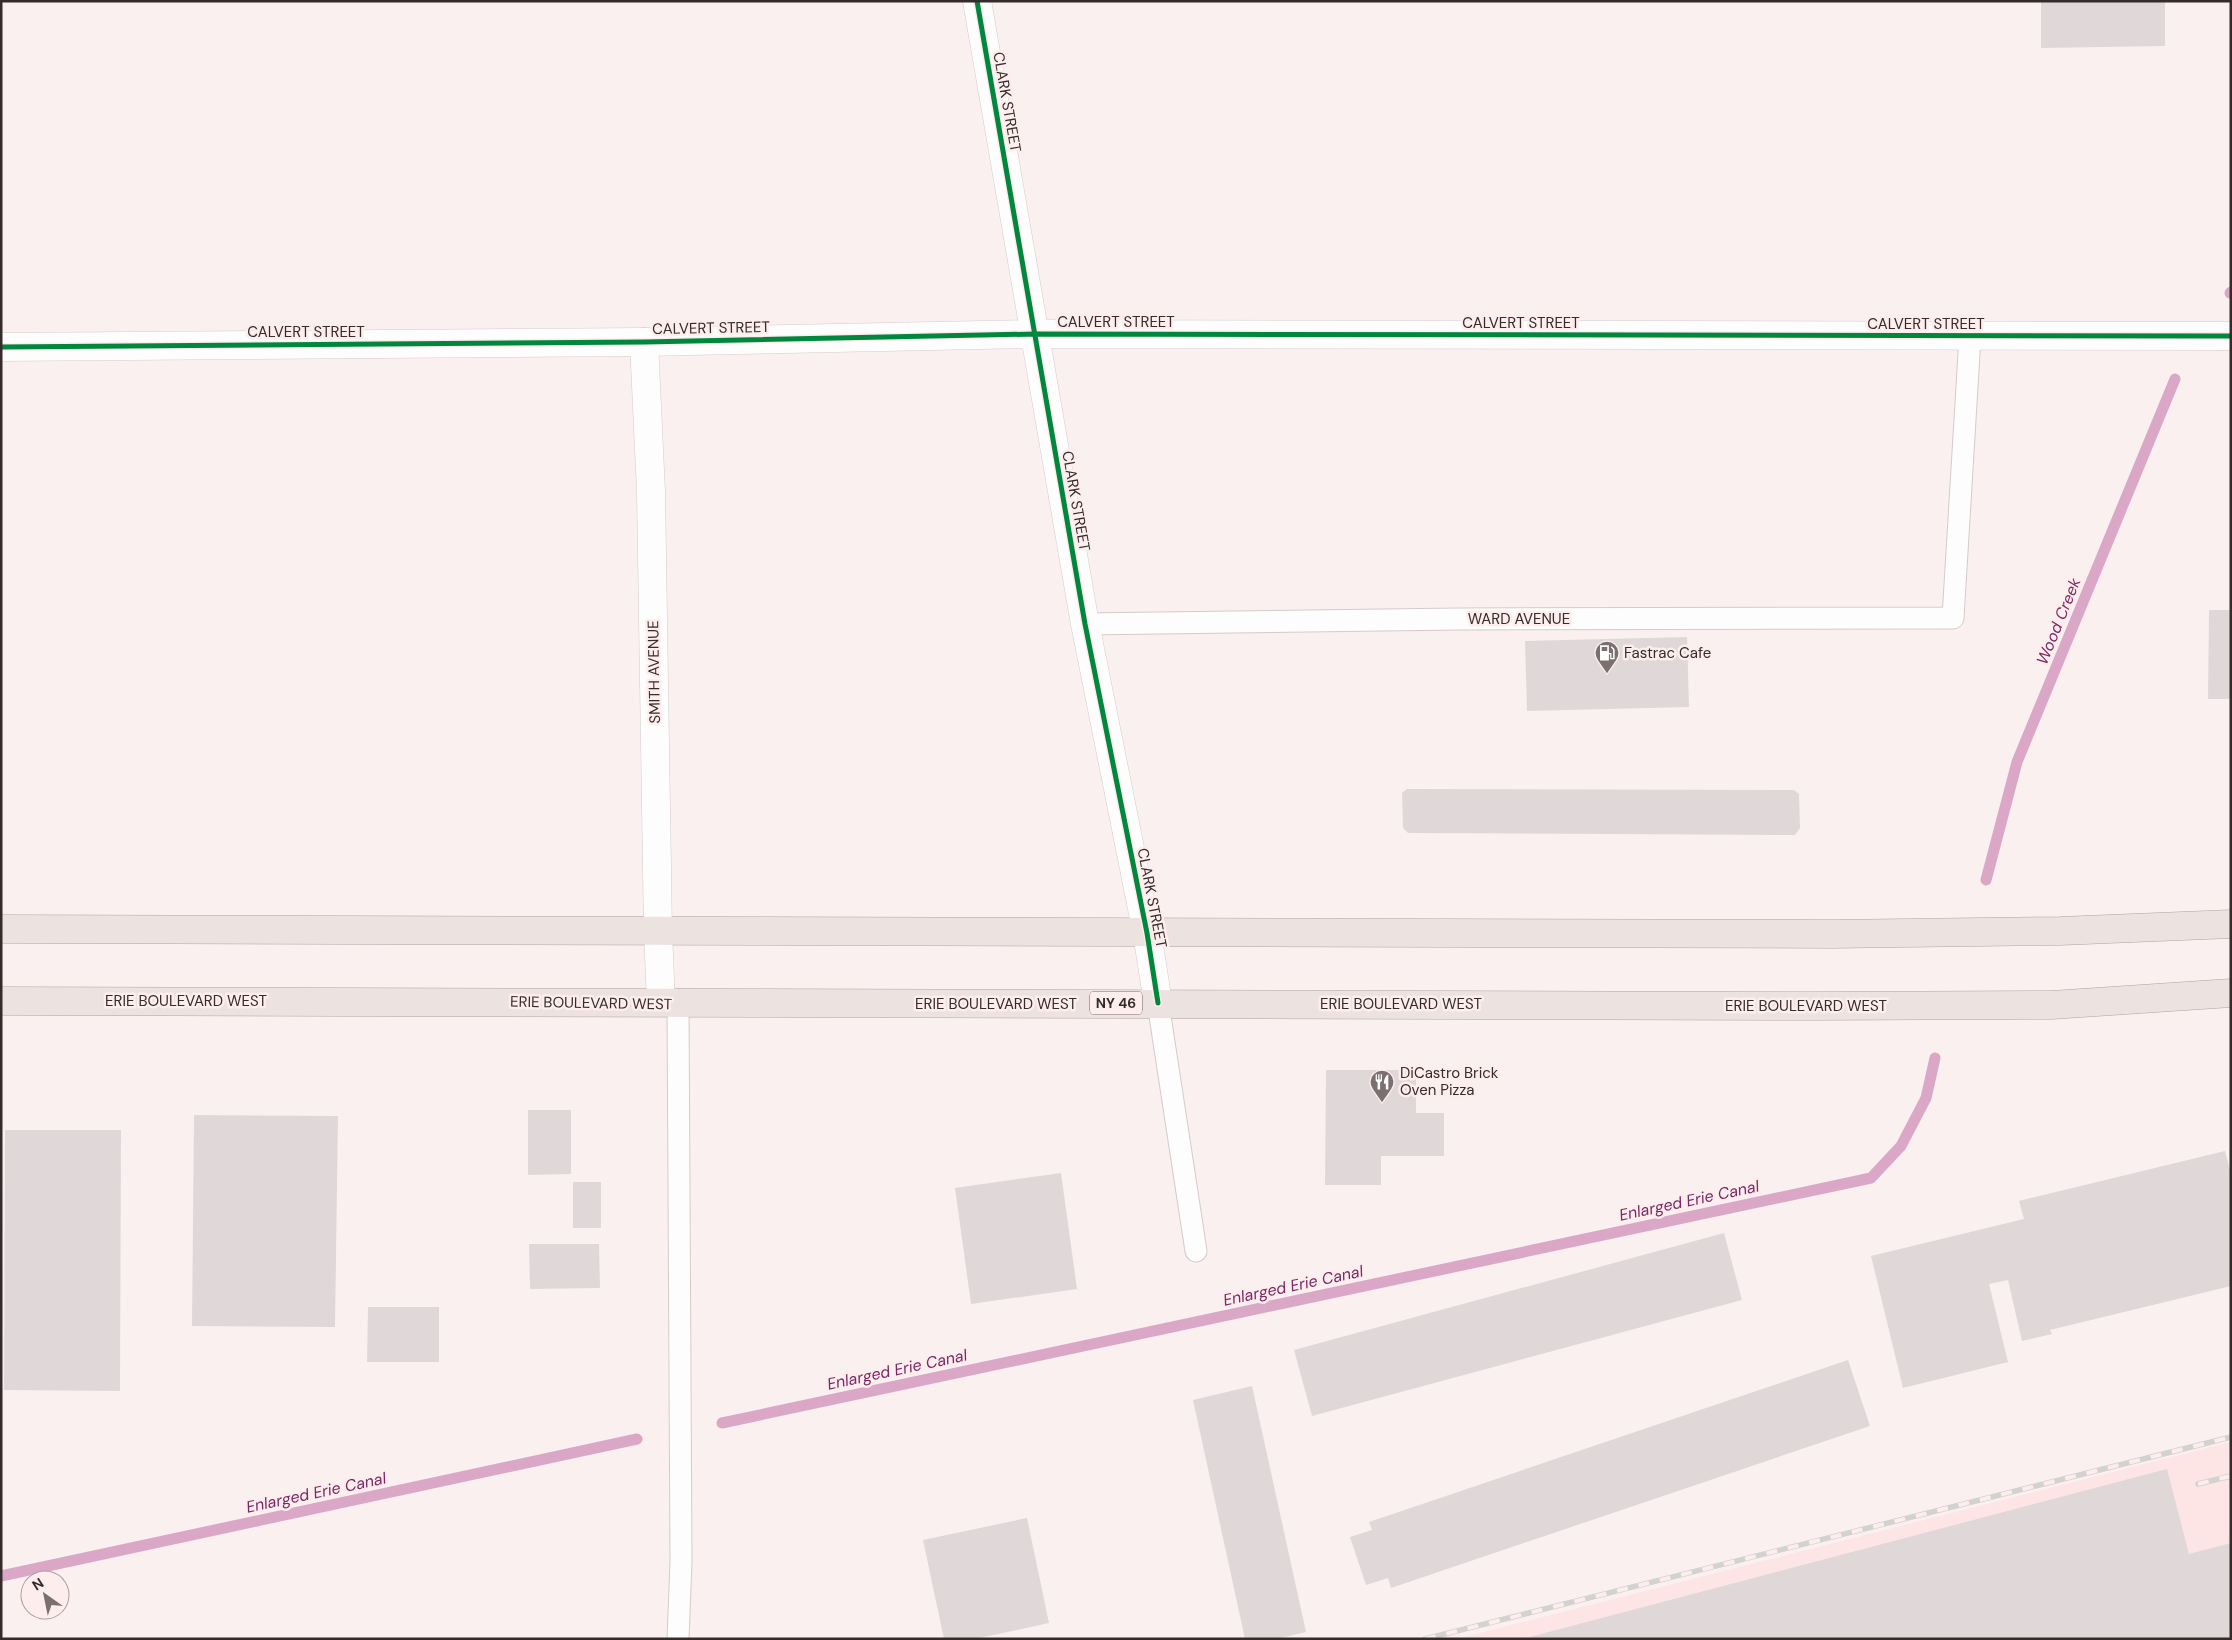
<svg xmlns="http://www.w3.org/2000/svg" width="2232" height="1640" font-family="'DM Sans',sans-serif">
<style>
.built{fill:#fce5e4}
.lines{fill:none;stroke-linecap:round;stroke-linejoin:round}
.stream{stroke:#dba7c7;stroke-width:11}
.building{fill:#e0d7d9}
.lane-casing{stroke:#d4cbcb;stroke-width:23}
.street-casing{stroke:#d4cbcb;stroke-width:29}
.primary-casing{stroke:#b3a29e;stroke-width:29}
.lane{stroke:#fefdfd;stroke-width:21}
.street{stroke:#fefdfd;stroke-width:28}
.primary{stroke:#ece2e0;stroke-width:28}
.rail-casing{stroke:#d4d1d1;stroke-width:5.5}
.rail{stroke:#fdeded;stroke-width:4;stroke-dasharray:11;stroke-linecap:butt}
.cycleway-casing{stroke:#fdeded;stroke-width:8}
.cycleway{stroke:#00873e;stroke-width:5}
.labels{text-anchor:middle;stroke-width:5;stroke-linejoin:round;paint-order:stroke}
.shield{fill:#fdeded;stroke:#716565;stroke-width:1}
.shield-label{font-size:14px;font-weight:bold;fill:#352b2b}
.street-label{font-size:15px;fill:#352b2b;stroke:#fdeded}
.poi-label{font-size:15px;fill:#352b2b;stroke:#fdeded;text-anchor:start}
.water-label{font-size:16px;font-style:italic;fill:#7b2864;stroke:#fdeded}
</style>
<rect width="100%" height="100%" fill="#faf0f0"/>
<polygon class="built" points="2231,1442 2231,1639 1456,1639"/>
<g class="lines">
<g class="stream">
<polyline points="2230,293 2231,292"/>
<polyline points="1986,880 2017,762 2175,379"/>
<polyline points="722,1423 1871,1178 1901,1146 1926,1098 1935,1058"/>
<polyline points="1,1576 637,1439"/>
</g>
</g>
<g class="building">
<polygon points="2041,1 2165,1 2165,46 2041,48"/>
<polygon points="2209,610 2231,610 2231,699 2208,699"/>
<polygon points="1687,637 1689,707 1527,711 1525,641"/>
<polygon points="1407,789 1794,790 1799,794 1800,828 1795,835 1408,833 1403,828 1402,793"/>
<polygon points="1326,1070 1416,1070 1416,1113 1444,1113 1444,1156 1381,1156 1381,1185 1325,1185"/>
<polygon points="528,1110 571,1110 571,1174 528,1175"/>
<polygon points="194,1115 338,1116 335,1327 192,1326"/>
<polygon points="5,1130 121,1130 120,1391 4,1390"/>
<polygon points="2225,1151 2231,1174 2231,1286 2050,1330 2052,1334 2022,1341 2008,1280 1989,1284 2008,1362 1903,1388 1871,1256 2024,1219 2019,1201"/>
<polygon points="1061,1173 1077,1289 971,1304 955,1188"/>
<rect x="573" y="1182" width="28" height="46"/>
<polygon points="1724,1233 1742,1300 1312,1416 1294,1350"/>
<polygon points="529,1244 599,1244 600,1288 530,1289"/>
<polygon points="368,1307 439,1307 439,1362 367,1362"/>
<polygon points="1848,1360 1870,1426 1391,1588 1388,1578 1366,1585 1350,1537 1372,1530 1369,1522"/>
<polygon points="1252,1386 1306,1632 1276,1639 1245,1639 1193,1400"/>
<polygon points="2167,1469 2189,1554 2231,1543 2231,1639 1522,1639"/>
<polygon points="1027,1518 1049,1623 975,1639 944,1639 923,1540"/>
</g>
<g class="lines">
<defs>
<g id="lane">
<polyline points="1085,624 1459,619 1953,618 1970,337"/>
<polyline points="1158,1003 1196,1251"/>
<polyline points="678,1639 681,1562 678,1004"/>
</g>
<g id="street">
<polyline points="977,1 1085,624 1147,933 1158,1003"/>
<polyline points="644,342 651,492 658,932 661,1002"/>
<polyline points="1,347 644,342 1035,334 2231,336"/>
</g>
<g id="primary">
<polyline points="1,929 1832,934 2060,931 2231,924"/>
<polyline points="1,1001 1814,1006 2052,1005 2231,993"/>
</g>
</defs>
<use href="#lane" class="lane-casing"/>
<use href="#street" class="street-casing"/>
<use href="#primary" class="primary-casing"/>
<use href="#lane" class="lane"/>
<use href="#street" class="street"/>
<use href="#primary" class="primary"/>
<defs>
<g id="rail">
<polyline points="2198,1484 2231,1476"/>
<polyline points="1425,1639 2231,1437"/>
</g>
</defs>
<use href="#rail" class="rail-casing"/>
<use href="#rail" class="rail"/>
<defs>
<g id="cycleway">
<polyline points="977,1 1085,624 1147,933 1158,1003"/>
<polyline points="1,347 644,342 1035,334 2231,336"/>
</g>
</defs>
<use href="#cycleway" class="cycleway-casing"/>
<use href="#cycleway" class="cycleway"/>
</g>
<defs>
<symbol id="fuel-pin" viewBox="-11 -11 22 30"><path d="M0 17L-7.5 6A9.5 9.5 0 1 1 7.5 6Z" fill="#7a7070" stroke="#fdeded"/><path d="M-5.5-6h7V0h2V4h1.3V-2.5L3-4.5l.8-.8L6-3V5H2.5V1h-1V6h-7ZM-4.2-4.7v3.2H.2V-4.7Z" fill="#fff"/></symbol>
<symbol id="restaurant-pin" viewBox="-11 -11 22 30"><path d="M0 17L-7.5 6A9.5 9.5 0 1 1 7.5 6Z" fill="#7a7070" stroke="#fdeded"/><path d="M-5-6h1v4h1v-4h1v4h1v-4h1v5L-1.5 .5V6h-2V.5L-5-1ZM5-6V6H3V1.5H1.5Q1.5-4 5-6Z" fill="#fff"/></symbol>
</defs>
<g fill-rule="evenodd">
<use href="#fuel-pin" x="1593" y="639" width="28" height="38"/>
<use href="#restaurant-pin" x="1368" y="1068" width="28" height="38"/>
</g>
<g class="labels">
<rect class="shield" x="1090" y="991.5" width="52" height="23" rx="4"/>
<g class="shield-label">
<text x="1116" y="1008">NY 46</text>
</g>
<g class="street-label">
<text transform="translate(1007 102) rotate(80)" y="5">CLARK STREET</text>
<text x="1116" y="327">CALVERT STREET</text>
<text x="1521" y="328">CALVERT STREET</text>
<text x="1926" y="329">CALVERT STREET</text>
<text transform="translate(711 328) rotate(-1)" y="5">CALVERT STREET</text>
<text x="306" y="337">CALVERT STREET</text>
<text transform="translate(1076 501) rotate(80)" y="5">CLARK STREET</text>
<text x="1519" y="624">WARD AVENUE</text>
<text transform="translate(654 672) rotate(-91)" y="5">SMITH AVENUE</text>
<text transform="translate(1152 898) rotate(79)" y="5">CLARK STREET</text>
<text x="186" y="1006">ERIE BOULEVARD WEST</text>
<text transform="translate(591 1003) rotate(1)" y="5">ERIE BOULEVARD WEST</text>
<text x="996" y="1009">ERIE BOULEVARD WEST</text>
<text x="1401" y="1009">ERIE BOULEVARD WEST</text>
<text x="1806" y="1011">ERIE BOULEVARD WEST</text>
</g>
<g class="poi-label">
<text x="1624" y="658">Fastrac Cafe</text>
<text x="1400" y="1078">DiCastro Brick<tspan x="1400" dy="17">Oven Pizza</tspan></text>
</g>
<g class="water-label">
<text transform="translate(2058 621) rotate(-68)" y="6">Wood Creek</text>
<text transform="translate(1689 1200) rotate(-12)" y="6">Enlarged Erie Canal</text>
<text transform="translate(1293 1285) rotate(-12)" y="6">Enlarged Erie Canal</text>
<text transform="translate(897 1369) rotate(-12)" y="6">Enlarged Erie Canal</text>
<text transform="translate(316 1492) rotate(-12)" y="6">Enlarged Erie Canal</text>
</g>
</g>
<rect width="2232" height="1640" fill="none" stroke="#352b2b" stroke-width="5"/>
<g transform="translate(45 1595) rotate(327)"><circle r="24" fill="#fdeded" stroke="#ad9f9f"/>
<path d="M0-4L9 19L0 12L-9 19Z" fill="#7a7070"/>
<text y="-8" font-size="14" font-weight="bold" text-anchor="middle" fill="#352b2b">N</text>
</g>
</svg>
